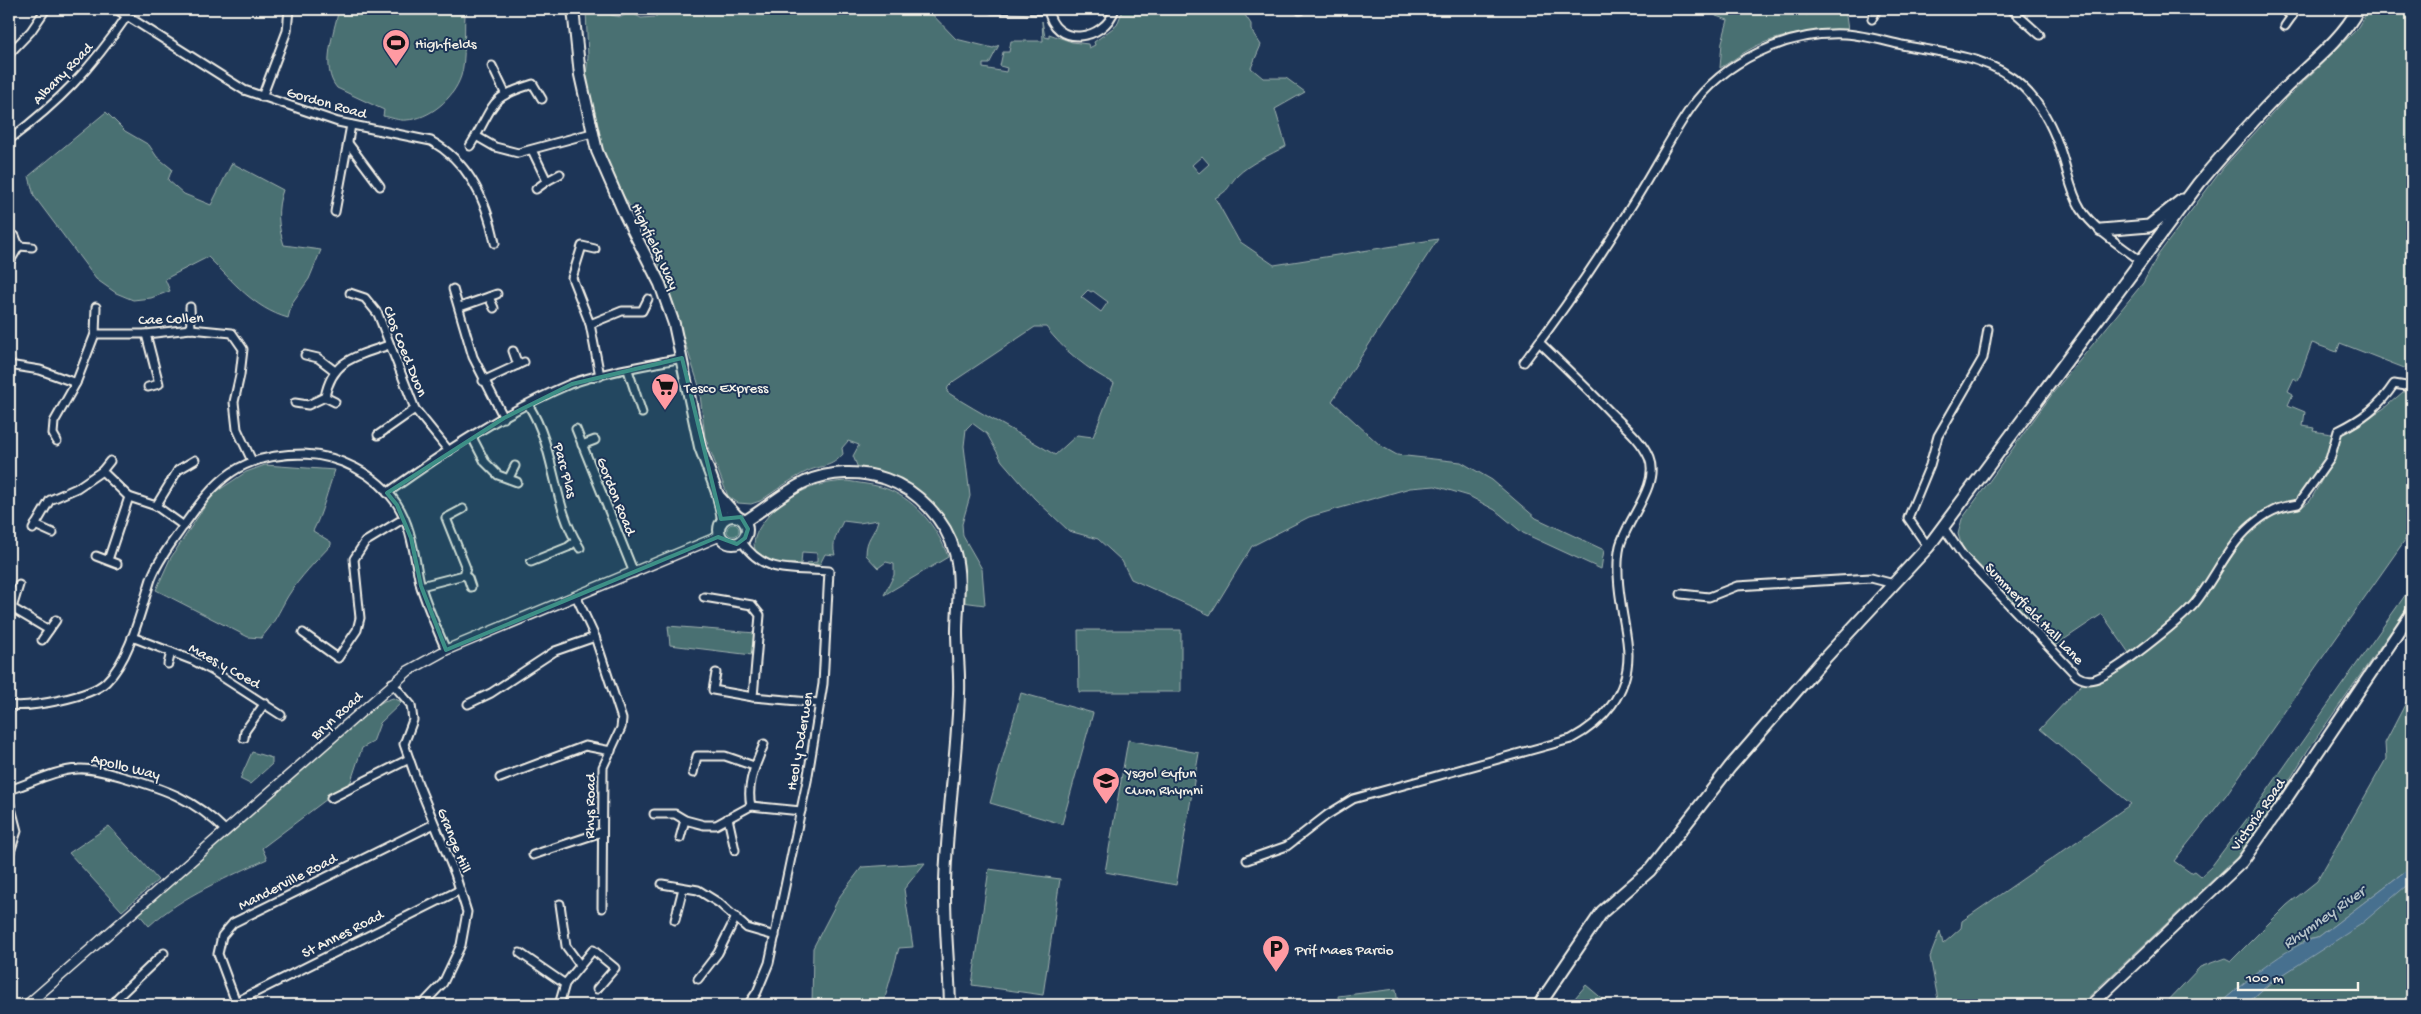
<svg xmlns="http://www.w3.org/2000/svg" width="2421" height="1014" font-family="'Gochi Hand',sans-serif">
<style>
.green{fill:#496f72;stroke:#9eb0ad;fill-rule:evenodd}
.water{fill:#476f8f;stroke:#8ca3b3}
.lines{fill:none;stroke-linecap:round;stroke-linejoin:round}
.minor-casing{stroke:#f4f1e8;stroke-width:11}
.tertiary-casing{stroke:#f4f1e8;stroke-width:12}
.secondary-casing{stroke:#f4f1e8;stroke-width:14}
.primary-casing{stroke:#f4f1e8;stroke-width:15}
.minor{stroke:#1d3557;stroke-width:7}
.tertiary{stroke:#1d3557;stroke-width:9}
.secondary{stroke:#1d3557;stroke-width:10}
.primary{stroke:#1d3557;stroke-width:11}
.marked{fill:#3d8f86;fill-opacity:0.2;stroke:#3d8f86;stroke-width:4;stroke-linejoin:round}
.labels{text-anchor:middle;stroke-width:4;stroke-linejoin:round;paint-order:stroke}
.poi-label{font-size:15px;fill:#f4f1e8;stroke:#1d3557;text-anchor:start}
.street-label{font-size:15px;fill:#f4f1e8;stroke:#1d3557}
.water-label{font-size:16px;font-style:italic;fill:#b7c4c9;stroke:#1d3557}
</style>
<rect width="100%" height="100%" fill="#1d3557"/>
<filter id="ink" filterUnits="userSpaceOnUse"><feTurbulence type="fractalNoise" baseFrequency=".02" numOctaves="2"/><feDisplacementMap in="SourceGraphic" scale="10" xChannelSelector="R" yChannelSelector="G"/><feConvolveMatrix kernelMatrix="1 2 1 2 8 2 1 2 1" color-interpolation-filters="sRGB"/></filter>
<g filter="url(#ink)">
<g class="green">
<path d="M339,9H424L465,14C464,32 466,60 461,76C454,98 430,119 406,120C399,121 390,117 383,116L384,110L337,88C320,68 334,32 339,9Z"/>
<path d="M588,9H608L611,15L621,17L630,12L641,18L656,17V9H927L956,39L993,48L999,45L989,64H983V68L1006,72L1007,68L1000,66L1003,52H1009L1011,41H1043L1042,21L1045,37L1049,38V34L1072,42L1088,44L1089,48L1095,45L1094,42L1117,25L1123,9H1241L1251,24V30L1261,45L1251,68L1263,78H1286L1305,92L1275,109L1286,146C1270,155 1250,163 1237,176C1227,187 1231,189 1215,198L1239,241L1274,265L1438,239L1332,401L1381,446L1397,455L1461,462L1492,480L1536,518L1604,550L1601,569L1523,533L1495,510L1469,496L1435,486L1410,488L1309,517L1252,546L1210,615L1131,579L1122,561L1098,539L1069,531L1034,498L1002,461L987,434L972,423L966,429L964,446L970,496L962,524L963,536L982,569L985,605L962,602C963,574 959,568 949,543C944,532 941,518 934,507C917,482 887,472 858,468L853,456L859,445L848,441L842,448L843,454C831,468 822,465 808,471C791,479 775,491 760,501L751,504L738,503L728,496L724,486L705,437L699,386L662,271L645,230L623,195L604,152L594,121L586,75L588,57L586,10ZM1202,156L1209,164L1199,173L1192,165ZM1088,290L1091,292L1093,291L1108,302L1101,312L1081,297ZM1035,327H1046C1062,349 1089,371 1114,383L1093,437L1077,435L1055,455C1020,433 982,415 947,392L948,387L954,381Z"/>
<path d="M1709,9H1801L1806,15L1832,9H1845L1848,30C1816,30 1775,34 1747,51C1738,56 1729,63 1720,68L1722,42L1728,20L1716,16Z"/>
<polygon points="2369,9 2412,9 2412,371 2340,343 2337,352 2312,343 2298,381 2294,378 2288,391 2293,394 2288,405 2305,412 2303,426 2314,428 2313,431 2337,435 2328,455 2301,498 2296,501 2274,505 2254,519 2237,535 2185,609 2129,653 2102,614 2053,647 1963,550 1958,534 1962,519 2053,393 2143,283 2158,255 2223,168 2281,104 2356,30"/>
<path d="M106,112L125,131L149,145L157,157L172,169L168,180L184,194L211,205L232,163L283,190C276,209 278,226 284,245L321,250L309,279L292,303L288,318C253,308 233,281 208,257L165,279L170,291L151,298L133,300L116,293L96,279L34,196L29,176Z"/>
<polygon points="2403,392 2412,392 2412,530 2226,795 2174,861 2191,873 2195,871 2201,876 2211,867 2258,804 2406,594 2412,601 2308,750 2268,815 2237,857 2080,1005 1939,1005 1930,957 1940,931 1943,944 1961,928 1962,921 2131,804 2040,729 2082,684 2098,683 2116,672 2185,619 2208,591 2249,532 2269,516 2281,510 2299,509 2310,501 2336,455 2341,434 2383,409"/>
<path d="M265,465L335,470C327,491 323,512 313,531L331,542V545C316,561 300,577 288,596C278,613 276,621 261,638L248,637L156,590L170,559L213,494L246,472Z"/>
<path d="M847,481C858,483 870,484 881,487C913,496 938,527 948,557L884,595L894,575V564L886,562L878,568L866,555C866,537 874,536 878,520L859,523L843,521C838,532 831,542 835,555L825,554L820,564L808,565L806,563L817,562V553L802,552L801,564C789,563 777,564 767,560C735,547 771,510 786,500C804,488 825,482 847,481Z"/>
<circle cx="733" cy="530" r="6"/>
<polygon points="668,626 756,633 752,655 670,645"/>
<polygon points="1078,630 1181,630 1181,692 1079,692"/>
<polygon points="2412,691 2412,866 2317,938 2306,940 2257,973 2218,1005 2164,1005 2200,967 2225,958 2231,961 2287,905 2317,881 2386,759 2385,743"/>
<polygon points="1021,693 1093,713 1062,824 990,803"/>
<path d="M393,698L402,702L380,723L373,742L362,748L349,787L335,793L262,848L267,859C227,878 183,895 149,926L139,914L371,709L384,701Z"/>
<polygon points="1128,740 1199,753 1176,885 1105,872"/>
<polygon points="252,752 272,758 272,764 250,784 240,779"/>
<polygon points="109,826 158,880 122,911 69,853"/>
<polygon points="925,863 904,889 913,947 899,948 883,1005 812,1005 813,948 840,896 862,867"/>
<polygon points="989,869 1060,879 1043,995 972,985"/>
<path d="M2412,881V995L2405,1005H2245C2297,960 2358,925 2412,881Z"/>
<polygon points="1586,985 1605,1001 1601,1005 1569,1005"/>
<polygon points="1396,989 1398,1005 1339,1005 1338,996"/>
</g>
<path class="water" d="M2412,866V881L2360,925L2270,983L2245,1005H2218C2240,986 2290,943 2317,938Z"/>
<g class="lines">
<defs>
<g id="minor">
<path d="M116,9L244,90L338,122L431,141C469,162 487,201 495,243"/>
<polyline points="992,9 1048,10"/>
<path d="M1048,9C1054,48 1104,42 1115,9"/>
<polyline points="1299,9 1300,10"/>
<polyline points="2011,9 2040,35"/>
<polyline points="2282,9 2292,16"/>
<polyline points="1872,19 1877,9"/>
<polyline points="2285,26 2297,9"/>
<polyline points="9,54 31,31 46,9"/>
<polyline points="492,66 505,93"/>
<polyline points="262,97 287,31 289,9"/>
<path d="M542,99L533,84C492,97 496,100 476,136L495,147L518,153L592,133"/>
<path d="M9,140C60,101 90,70 127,16"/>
<polyline points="348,143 380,186"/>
<polyline points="470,146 476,136"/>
<polyline points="532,150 547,181 560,174"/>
<polyline points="536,189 547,181"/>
<polyline points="335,212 351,125"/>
<polyline points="19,246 32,247"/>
<polyline points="595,249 582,246 572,278 590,324 600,376"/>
<polyline points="9,263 19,246 15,236"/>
<polyline points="453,289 473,357 504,418"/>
<polyline points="350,293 365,298 378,314 415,409 449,451"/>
<polyline points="489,297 494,308"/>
<polyline points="190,307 191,329"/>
<polyline points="460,307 497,294"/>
<polyline points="590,324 622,311 642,311 648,299"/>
<polyline points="95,334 146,334 191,329 232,333 243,349 240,375 234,402 237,429 252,461"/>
<polyline points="146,334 159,384 148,387"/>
<polyline points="513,351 518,365"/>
<polyline points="305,355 318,358 335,371"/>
<path d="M1524,362C1564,310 1601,256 1635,200C1654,170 1670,138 1690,109C1723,61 1788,31 1845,34C1864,35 1884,41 1902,45C1943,53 1991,56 2022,86C2042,105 2054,129 2062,155C2068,173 2071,193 2081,209C2095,231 2122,246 2142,262"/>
<polyline points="9,365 40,370 76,383"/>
<polyline points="628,370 642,413"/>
<polyline points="483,381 524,362"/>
<path d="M335,402L325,397C332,359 357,356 389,345"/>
<polyline points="295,403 308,405 325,397"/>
<path d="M529,406C556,449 552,505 580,548"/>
<polyline points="576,429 634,573"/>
<polyline points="378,435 415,409"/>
<polyline points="472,437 485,462 498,475 517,482"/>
<polyline points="57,441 53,434 54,422 76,383 95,334 96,307"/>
<polyline points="582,445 595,440"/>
<polyline points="102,471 110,461"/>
<polyline points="509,478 515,466"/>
<path d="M387,493C444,452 506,411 570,384C602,372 648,365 682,358"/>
<polyline points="156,506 178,470 195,460"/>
<polyline points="35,525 53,533"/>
<path d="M1943,527L1963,556L2077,676C2083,680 2088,681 2095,679C2115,673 2181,620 2195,603C2215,578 2227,547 2251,526C2267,512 2278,507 2298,504L2330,459L2338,431C2362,419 2379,407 2394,384L2412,387"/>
<polyline points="33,529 50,500 77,488 102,471 129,497 156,506 184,526"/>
<path d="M742,542C764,575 793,568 829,571L823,684L807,781L769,963L757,992L748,1005"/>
<polyline points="1928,547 1908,518 1930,465 1938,436 1983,358 1988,329"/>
<polyline points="96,556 117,564"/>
<polyline points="108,560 129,497"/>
<polyline points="531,562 568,547 576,541"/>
<polyline points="464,575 468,578 471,587"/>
<polyline points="421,586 464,575 466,568 446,518 463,509"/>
<polyline points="1681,594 1709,597 1737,586 1871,578 1894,584"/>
<polyline points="576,596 595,637 622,719 621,728 603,767 602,908"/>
<polyline points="704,597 752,605 760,615 753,697 820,703"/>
<polyline points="12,608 49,630"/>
<polyline points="9,612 12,608 19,585"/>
<polyline points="303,633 338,658 357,630 360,618 354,559 365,542 403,519"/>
<polyline points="132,637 192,660 213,671 281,715"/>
<polyline points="42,640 56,620"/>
<polyline points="168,664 171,652"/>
<polyline points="716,673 713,690 753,697"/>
<polyline points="392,683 411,705 413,720 404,744 417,781 455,874 467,912 461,945 443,983 422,1005"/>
<polyline points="468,704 491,693 555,651 595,637"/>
<path d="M9,705C30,708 91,697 106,682C130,659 141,610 151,579C158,560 171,544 182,528C217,478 239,454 304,454C338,455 377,474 397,504C413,529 414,559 421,587C428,609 437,629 446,650"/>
<polyline points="244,738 245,731 265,703"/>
<polyline points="693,773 697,756 725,756 754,766"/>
<polyline points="500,778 585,746 611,751"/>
<path d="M9,790C31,783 55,770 78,769C93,768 108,773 123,777C165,789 194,799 226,831"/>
<polyline points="331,798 409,759"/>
<polyline points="9,800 17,831 9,855"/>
<path d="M751,806C746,783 756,765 764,744"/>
<polyline points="654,814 675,814 685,820 704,825 716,825 751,806 801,811"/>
<polyline points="728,818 735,850"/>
<polyline points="680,838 685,820"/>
<polyline points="533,855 602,832"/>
<path d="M1247,860L1287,846L1327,815L1353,799L1571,739C1603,722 1628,694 1628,655C1628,638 1623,620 1621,603C1618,584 1616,564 1620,546C1627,519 1660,485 1649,458C1641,439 1624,426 1610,412C1587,388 1563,365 1539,342"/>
<polyline points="662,884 698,890 719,903 747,928 775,936"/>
<polyline points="560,904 566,946 580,965"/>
<polyline points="675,920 683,888"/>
<polyline points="520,953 565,984"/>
<polyline points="698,979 718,953 736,917"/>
<polyline points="236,1002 460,890"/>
<polyline points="113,1005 118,997 164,953"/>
<polyline points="237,1005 218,954 222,936 233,923 434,824"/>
<polyline points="559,1005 565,984 593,950 615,968 597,989"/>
</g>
<polyline id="tertiary" points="27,1005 408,671 446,650 720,536"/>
<g id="secondary">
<polyline points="573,9 580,75 597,151 625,215 660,284 674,324 700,447 718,495 723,519"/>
<polyline points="718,495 736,515"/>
<circle cx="733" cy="530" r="14"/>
<path d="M745,521C765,509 784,492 805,482C830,471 860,470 886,479C918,490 946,520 955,553C962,579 957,606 957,632C957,652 960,673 959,693C957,756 947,818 945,881C944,922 949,964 950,1005"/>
<polyline points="2091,1005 2242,862 2281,807 2412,612"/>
</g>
<g id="primary">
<polyline points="2101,230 2149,226 2182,200"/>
<path d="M1539,1005L1602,912L1650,870L1730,767L1824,659L1928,547L2199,183C2226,151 2254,119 2283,90C2309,64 2341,41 2358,9"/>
</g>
</defs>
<use href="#minor" class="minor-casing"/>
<use href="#tertiary" class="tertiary-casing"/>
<use href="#secondary" class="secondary-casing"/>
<use href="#primary" class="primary-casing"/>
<use href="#minor" class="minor"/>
<use href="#tertiary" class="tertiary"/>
<use href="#secondary" class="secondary"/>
<use href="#primary" class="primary"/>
</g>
</g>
<path class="marked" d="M682,358L721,519L741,517L748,529L745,538L737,544L718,537L446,650L421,586L411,538L397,505L387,493L504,418L572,384Z"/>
<defs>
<symbol id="stadium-pin" viewBox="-11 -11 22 30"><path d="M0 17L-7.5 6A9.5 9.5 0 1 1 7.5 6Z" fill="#ff9aa2" stroke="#1d3557"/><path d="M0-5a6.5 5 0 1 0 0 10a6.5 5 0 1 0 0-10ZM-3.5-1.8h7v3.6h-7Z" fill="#111"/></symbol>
<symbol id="supermarket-pin" viewBox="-11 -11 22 30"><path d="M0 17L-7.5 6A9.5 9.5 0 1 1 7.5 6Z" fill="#ff9aa2" stroke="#1d3557"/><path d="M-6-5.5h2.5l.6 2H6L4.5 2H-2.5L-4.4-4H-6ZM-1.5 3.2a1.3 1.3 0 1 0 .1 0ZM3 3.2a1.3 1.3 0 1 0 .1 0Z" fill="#111"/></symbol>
<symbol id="school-pin" viewBox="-11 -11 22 30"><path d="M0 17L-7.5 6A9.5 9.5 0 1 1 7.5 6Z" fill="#ff9aa2" stroke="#1d3557"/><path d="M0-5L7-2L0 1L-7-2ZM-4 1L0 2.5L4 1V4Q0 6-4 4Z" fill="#111"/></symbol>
<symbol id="parking-pin" viewBox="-11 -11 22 30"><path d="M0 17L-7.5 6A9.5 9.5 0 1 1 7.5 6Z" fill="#ff9aa2" stroke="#1d3557"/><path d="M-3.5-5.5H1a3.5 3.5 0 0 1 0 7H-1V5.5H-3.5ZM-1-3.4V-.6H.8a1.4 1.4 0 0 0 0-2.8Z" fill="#111"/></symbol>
</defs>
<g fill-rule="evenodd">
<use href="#stadium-pin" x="380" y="27" width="32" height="43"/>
<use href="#supermarket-pin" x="649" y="371" width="32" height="43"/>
<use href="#school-pin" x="1090" y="765" width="32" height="43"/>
<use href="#parking-pin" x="1260" y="933" width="32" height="43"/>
</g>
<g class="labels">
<g class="poi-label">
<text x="415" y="48">Highfields</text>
<text x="684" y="392">Tesco Express</text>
<text x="1125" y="777">Ysgol Gyfun<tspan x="1125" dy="17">Cwm Rhymni</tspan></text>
<text x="1295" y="954">Prif Maes Parcio</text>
</g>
<g class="street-label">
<text transform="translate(62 73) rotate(-46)" y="5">Albany Road</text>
<text transform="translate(327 102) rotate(16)" y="5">Gordon Road</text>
<text transform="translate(656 246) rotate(65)" y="5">Highfields Way</text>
<text transform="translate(171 318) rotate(-2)" y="5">Cae Collen</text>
<text transform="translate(406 351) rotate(68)" y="5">Clos Coed Duon</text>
<text transform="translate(566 470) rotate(75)" y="5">Parc Plas</text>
<text transform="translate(617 496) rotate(68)" y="5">Gordon Road</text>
<text transform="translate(2035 613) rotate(46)" y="5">Summerfield Hall Lane</text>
<text transform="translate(225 665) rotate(29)" y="5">Maes y Coed</text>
<text transform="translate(336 715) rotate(-42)" y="5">Bryn Road</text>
<text transform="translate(799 741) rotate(-80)" y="5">Heol y Dderwen</text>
<text transform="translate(126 766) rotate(14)" y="5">Apollo Way</text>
<text transform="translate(589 806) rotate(-89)" y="5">Rhys Road</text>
<text transform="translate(2257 814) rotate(-55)" y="5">Victoria Road</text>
<text transform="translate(455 840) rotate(68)" y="5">Grange Hill</text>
<text transform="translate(287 881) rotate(-27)" y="5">Manderville Road</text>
<text transform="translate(342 933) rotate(-27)" y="5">St Annes Road</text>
</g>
<g class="water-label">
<text transform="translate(2323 916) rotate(-35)" y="6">Rhymney River</text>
</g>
</g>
<rect width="2421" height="1014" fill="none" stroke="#1d3557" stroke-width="30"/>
<rect x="15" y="15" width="2391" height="984" fill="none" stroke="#f4f1e8" stroke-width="2" filter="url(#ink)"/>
<path d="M2238 982v8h120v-8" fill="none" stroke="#f4f1e8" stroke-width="2.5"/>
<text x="2246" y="982" font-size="15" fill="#f4f1e8" stroke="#1d3557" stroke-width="4" paint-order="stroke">100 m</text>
</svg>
